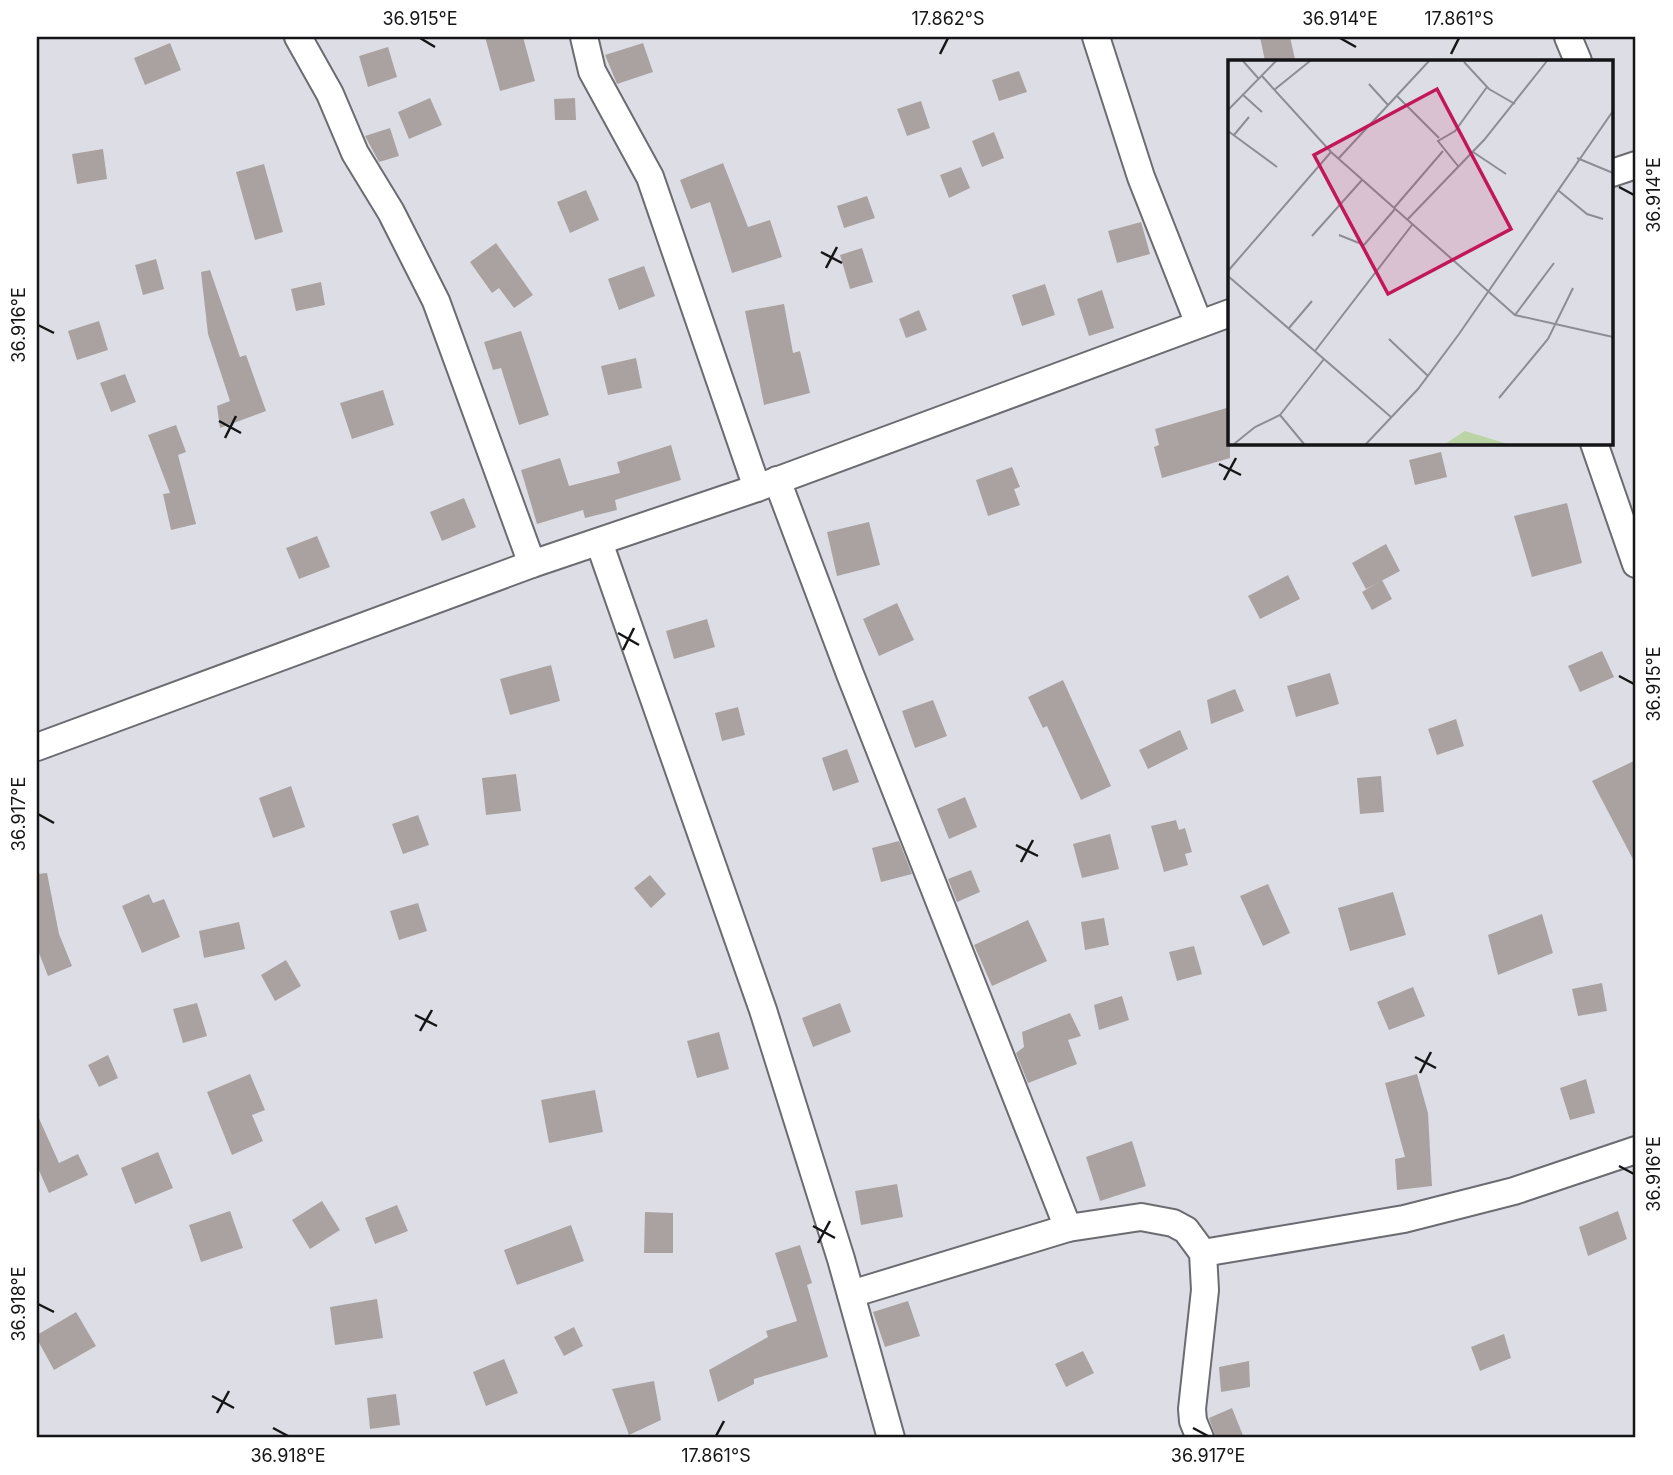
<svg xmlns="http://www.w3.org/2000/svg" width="1673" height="1475" font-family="Inter,sans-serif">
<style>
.building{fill:#aaa2a1}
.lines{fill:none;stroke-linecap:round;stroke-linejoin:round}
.street-casing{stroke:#6b6b71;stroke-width:30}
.street{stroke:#fff;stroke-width:26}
.ticks{fill:none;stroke:#151517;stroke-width:2.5}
.inset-road{fill:none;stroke:#8d8e93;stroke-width:2}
.view{fill:#c2185b;fill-opacity:0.15;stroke:#c2185b;stroke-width:3.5}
.inset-edge{fill:none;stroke:#151517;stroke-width:3.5}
.neatline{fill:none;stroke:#151517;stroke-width:2.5}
.ticks-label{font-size:18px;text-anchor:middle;fill:#151517}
</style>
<rect width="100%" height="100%" fill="#dddee5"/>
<g class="building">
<polygon points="485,37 523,37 535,81 500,91"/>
<polygon points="1260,37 1290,37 1295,59 1265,61"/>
<polygon points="170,43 181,70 145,85 134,58"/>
<polygon points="643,43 653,72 617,84 605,55"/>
<polygon points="388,47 397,77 368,87 359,56"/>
<polygon points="1019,71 1027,92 999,101 992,80"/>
<polygon points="430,98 442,125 409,139 398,112"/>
<polygon points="575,98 576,120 555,120 554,99"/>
<polygon points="921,101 930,128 907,136 897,109"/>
<polygon points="390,128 399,156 379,162 365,136"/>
<polygon points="994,132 1004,158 982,167 972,141"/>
<polygon points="103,149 107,179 77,184 72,154"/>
<polygon points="723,163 748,227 770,220 782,257 732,273 710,202 691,209 680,180"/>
<polygon points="264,164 283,232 255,240 236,172"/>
<polygon points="961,167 970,188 949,198 940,175"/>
<polygon points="586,190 599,220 570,233 557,202"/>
<polygon points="867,196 875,218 844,228 837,206"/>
<polygon points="1141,222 1150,254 1117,263 1108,231"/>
<polygon points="496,243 533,295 514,308 499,288 492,293 470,262"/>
<polygon points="862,248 873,282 850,289 840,255"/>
<polygon points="156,259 164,289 143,295 135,265"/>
<polygon points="644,266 655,296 619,310 608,279"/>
<polygon points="210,270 240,357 246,355 266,411 220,428 217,406 230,401 208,334 201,272"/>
<polygon points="321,282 325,305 296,311 291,289"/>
<polygon points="1045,284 1055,315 1022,326 1012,295"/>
<polygon points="1102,290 1114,328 1089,336 1077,299"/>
<polygon points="784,304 793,353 800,351 810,393 764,405 745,311"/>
<polygon points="919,310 927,330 906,338 899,319"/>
<polygon points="99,321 108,350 77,360 68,331"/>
<polygon points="521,331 549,415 519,425 501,368 493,370 484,342"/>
<polygon points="636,358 642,388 608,395 601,366"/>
<polygon points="125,374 136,402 111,412 100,383"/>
<polygon points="383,390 394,425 352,439 340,403"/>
<polygon points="1230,407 1230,458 1162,478 1154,447 1159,445 1155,429"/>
<polygon points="176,425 186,452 178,455 196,524 171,530 163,494 170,493 148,435"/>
<polygon points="671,445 681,480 615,500 617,510 585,518 583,510 537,524 521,470 560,458 569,486 620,473 617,462"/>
<polygon points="1441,452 1447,477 1415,485 1409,460"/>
<polygon points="1012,467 1020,487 1014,489 1020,505 988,516 976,480"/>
<polygon points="464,498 476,527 442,541 430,512"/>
<polygon points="1567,503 1582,563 1532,577 1514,516"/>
<polygon points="869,522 880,565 837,576 827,532"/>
<polygon points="317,536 330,567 299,579 286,548"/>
<polygon points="1386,544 1400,571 1366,589 1352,563"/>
<polygon points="1288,575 1300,599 1260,619 1248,596"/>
<polygon points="1382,580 1392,599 1372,610 1362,592"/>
<polygon points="897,603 914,640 879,656 863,619"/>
<polygon points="707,619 715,647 674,659 666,631"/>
<polygon points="1602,651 1614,677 1580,692 1568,666"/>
<polygon points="551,665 560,701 510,715 500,679"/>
<polygon points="1330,673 1339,704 1296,717 1287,686"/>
<polygon points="1063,680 1111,786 1081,800 1047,726 1043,728 1028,697"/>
<polygon points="1235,689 1244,711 1211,724 1207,700"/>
<polygon points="933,700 947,736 915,748 902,711"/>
<polygon points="738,707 745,735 722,741 715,713"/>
<polygon points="1456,719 1464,746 1437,755 1428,729"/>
<polygon points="1180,730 1188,749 1148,769 1139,750"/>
<polygon points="847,749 859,782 833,791 822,758"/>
<polygon points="1636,760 1636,865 1592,781"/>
<polygon points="516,774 521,811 486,815 482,778"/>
<polygon points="1381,776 1384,812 1360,814 1357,778"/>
<polygon points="291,786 305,827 273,838 259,798"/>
<polygon points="965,797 977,827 949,839 937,809"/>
<polygon points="418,815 429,845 403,854 392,824"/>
<polygon points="1176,820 1179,830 1185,828 1192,852 1185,854 1188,865 1164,872 1151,826"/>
<polygon points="1110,834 1119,869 1082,878 1073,844"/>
<polygon points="899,841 912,874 881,882 872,848"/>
<polygon points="971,870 980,892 957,902 948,879"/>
<polygon points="47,873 59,934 72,966 48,976 37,948 37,874"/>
<polygon points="650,875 666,894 651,908 634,888"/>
<polygon points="1268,884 1290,933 1263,946 1240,896"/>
<polygon points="1393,892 1406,935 1350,951 1338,908"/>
<polygon points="149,894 153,903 164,899 180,937 142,953 122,906"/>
<polygon points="418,903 427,931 399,940 390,911"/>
<polygon points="1542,914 1553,953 1498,975 1488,935"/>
<polygon points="1104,918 1109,945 1085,950 1081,922"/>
<polygon points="1028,920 1047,961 992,986 974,945"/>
<polygon points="239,922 245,949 204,958 199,931"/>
<polygon points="1194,946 1202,974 1177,981 1169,952"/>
<polygon points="286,960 301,986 275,1001 261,975"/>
<polygon points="1602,983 1607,1011 1578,1016 1572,989"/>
<polygon points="1413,987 1425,1016 1389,1030 1377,1002"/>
<polygon points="1122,996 1129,1020 1099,1030 1094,1005"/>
<polygon points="197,1003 207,1036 183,1043 173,1009"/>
<polygon points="840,1003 851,1032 813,1047 802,1018"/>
<polygon points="1070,1013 1081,1036 1068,1040 1077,1064 1028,1083 1016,1053 1024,1047 1022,1032"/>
<polygon points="719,1032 729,1069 697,1078 687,1041"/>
<polygon points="108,1055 118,1078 99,1087 88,1065"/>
<polygon points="250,1074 265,1110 252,1115 263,1141 232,1155 207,1092"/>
<polygon points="1417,1074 1428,1113 1432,1186 1397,1190 1395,1159 1405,1157 1385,1083"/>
<polygon points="1586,1079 1595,1113 1570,1120 1560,1088"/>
<polygon points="595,1090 603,1132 549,1143 541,1100"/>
<polygon points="37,1114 59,1163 78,1154 88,1175 49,1193 37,1166"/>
<polygon points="1132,1141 1146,1186 1100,1201 1086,1157"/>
<polygon points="158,1152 173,1188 135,1204 121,1168"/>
<polygon points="897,1184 903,1217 861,1225 855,1191"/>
<polygon points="322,1201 340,1230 310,1249 292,1220"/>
<polygon points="397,1205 408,1231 375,1244 365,1218"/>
<polygon points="230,1211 243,1248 201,1262 189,1225"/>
<polygon points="1618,1211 1627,1239 1588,1256 1579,1227"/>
<polygon points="645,1212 673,1213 673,1253 644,1253"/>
<polygon points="571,1225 584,1261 517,1285 504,1250"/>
<polygon points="800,1245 812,1283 807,1285 828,1357 754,1379 754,1384 718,1402 709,1370 768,1337 766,1331 797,1321 775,1253"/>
<polygon points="377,1299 383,1338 335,1345 330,1307"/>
<polygon points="908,1301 920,1336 885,1347 873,1312"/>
<polygon points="76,1312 96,1346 54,1370 37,1339 37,1335"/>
<polygon points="574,1327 583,1346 564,1356 554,1337"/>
<polygon points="1504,1334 1511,1358 1480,1371 1471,1347"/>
<polygon points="1083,1351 1094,1373 1066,1387 1055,1364"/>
<polygon points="504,1359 518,1393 486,1406 473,1372"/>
<polygon points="1249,1361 1250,1387 1221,1392 1219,1367"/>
<polygon points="654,1381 661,1420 629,1435 612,1389"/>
<polygon points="396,1394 400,1425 370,1429 367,1398"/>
<polygon points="1232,1408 1244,1438 1216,1438 1209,1418"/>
</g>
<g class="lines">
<defs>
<g id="street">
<polyline points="298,37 330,94 355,153 391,212 436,301 532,564"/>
<polyline points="584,37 592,71 650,177 757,488"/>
<polyline points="1096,37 1141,177 1199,324"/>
<polyline points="1568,37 1578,61"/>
<polyline points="1612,173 1636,165"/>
<polyline points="1594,443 1636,564"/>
<polyline points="777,480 850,674 1068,1228"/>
<polyline points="599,542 763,1010 841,1259 891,1438"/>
<polyline points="37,747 532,564 757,488 1230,313"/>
<polyline points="1203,1253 1404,1219 1514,1191 1636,1150"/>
<polyline points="851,1294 1068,1228 1141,1217 1173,1223 1186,1230 1203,1253 1205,1290 1192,1409 1193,1421 1200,1438"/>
</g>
</defs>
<use href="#street" class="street-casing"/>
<use href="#street" class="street"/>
</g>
<path class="ticks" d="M420,38L435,47M1340,38L1356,47M940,54L948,38M1451,54L1459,38M1619,187L1634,195M821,252L842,263M826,268L837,247M38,325L54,333M219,421L241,433M225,438L236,416M1219,464L1241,475M1224,480L1236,458M618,633L639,645M623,650L634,628M1619,676L1634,684M38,814L54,823M1016,845L1038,856M1021,862L1033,840M415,1015L437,1026M420,1031L432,1010M1415,1057L1436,1068M1420,1073L1431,1052M1619,1166L1634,1174M813,1226L835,1238M818,1243L830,1221M38,1304L54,1312M212,1396L234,1408M217,1413L229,1391M273,1428L288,1436M1193,1428L1208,1436M716,1436L724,1421"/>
<g transform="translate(1228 60)">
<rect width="385" height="385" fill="#dddee5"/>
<path d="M237,371L280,384H217Z" fill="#bbd4a6"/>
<path class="inset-road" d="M15,1L30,18M236,2L261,29L287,44M33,15L103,92L287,255L385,277M141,24L160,45M46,30L82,1M14,34L34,52M169,36L211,78M0,50L48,1M0,71L49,107M6,75L21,57M245,92L278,114M349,98L385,113M110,99L201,1M230,106L210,81L227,71L259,27M331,131L359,154L375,159M166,148L215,91M179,160L256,80L319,1M111,175L136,185L167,149M84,176L134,120M0,211L103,92M0,216L163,357M287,255L326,203M61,268L84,241M161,279L200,316M87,291L184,165M271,338L320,279L345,228M52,355L76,384M6,384L27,367L52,355L96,299M138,384L190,329L231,274L385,51"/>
<path class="view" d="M209,29L283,169L160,234L86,95Z"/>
<rect width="385" height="385" class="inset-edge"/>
</g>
<rect width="1673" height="1475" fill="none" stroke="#ffffff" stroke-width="77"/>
<rect x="38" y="38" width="1596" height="1398" class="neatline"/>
<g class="ticks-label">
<text x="420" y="25">36.915°E</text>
<text x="948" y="25">17.862°S</text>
<text x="1340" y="25">36.914°E</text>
<text x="1459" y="25">17.861°S</text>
<text transform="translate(1654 195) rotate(-90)" y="6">36.914°E</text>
<text transform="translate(19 325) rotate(-90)" y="6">36.916°E</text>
<text transform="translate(1654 684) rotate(-90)" y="6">36.915°E</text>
<text transform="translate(19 814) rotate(-90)" y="6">36.917°E</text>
<text transform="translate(1654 1174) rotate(-90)" y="6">36.916°E</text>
<text transform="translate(19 1304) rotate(-90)" y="6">36.918°E</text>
<text x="288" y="1462">36.918°E</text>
<text x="716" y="1462">17.861°S</text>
<text x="1208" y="1462">36.917°E</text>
</g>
</svg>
